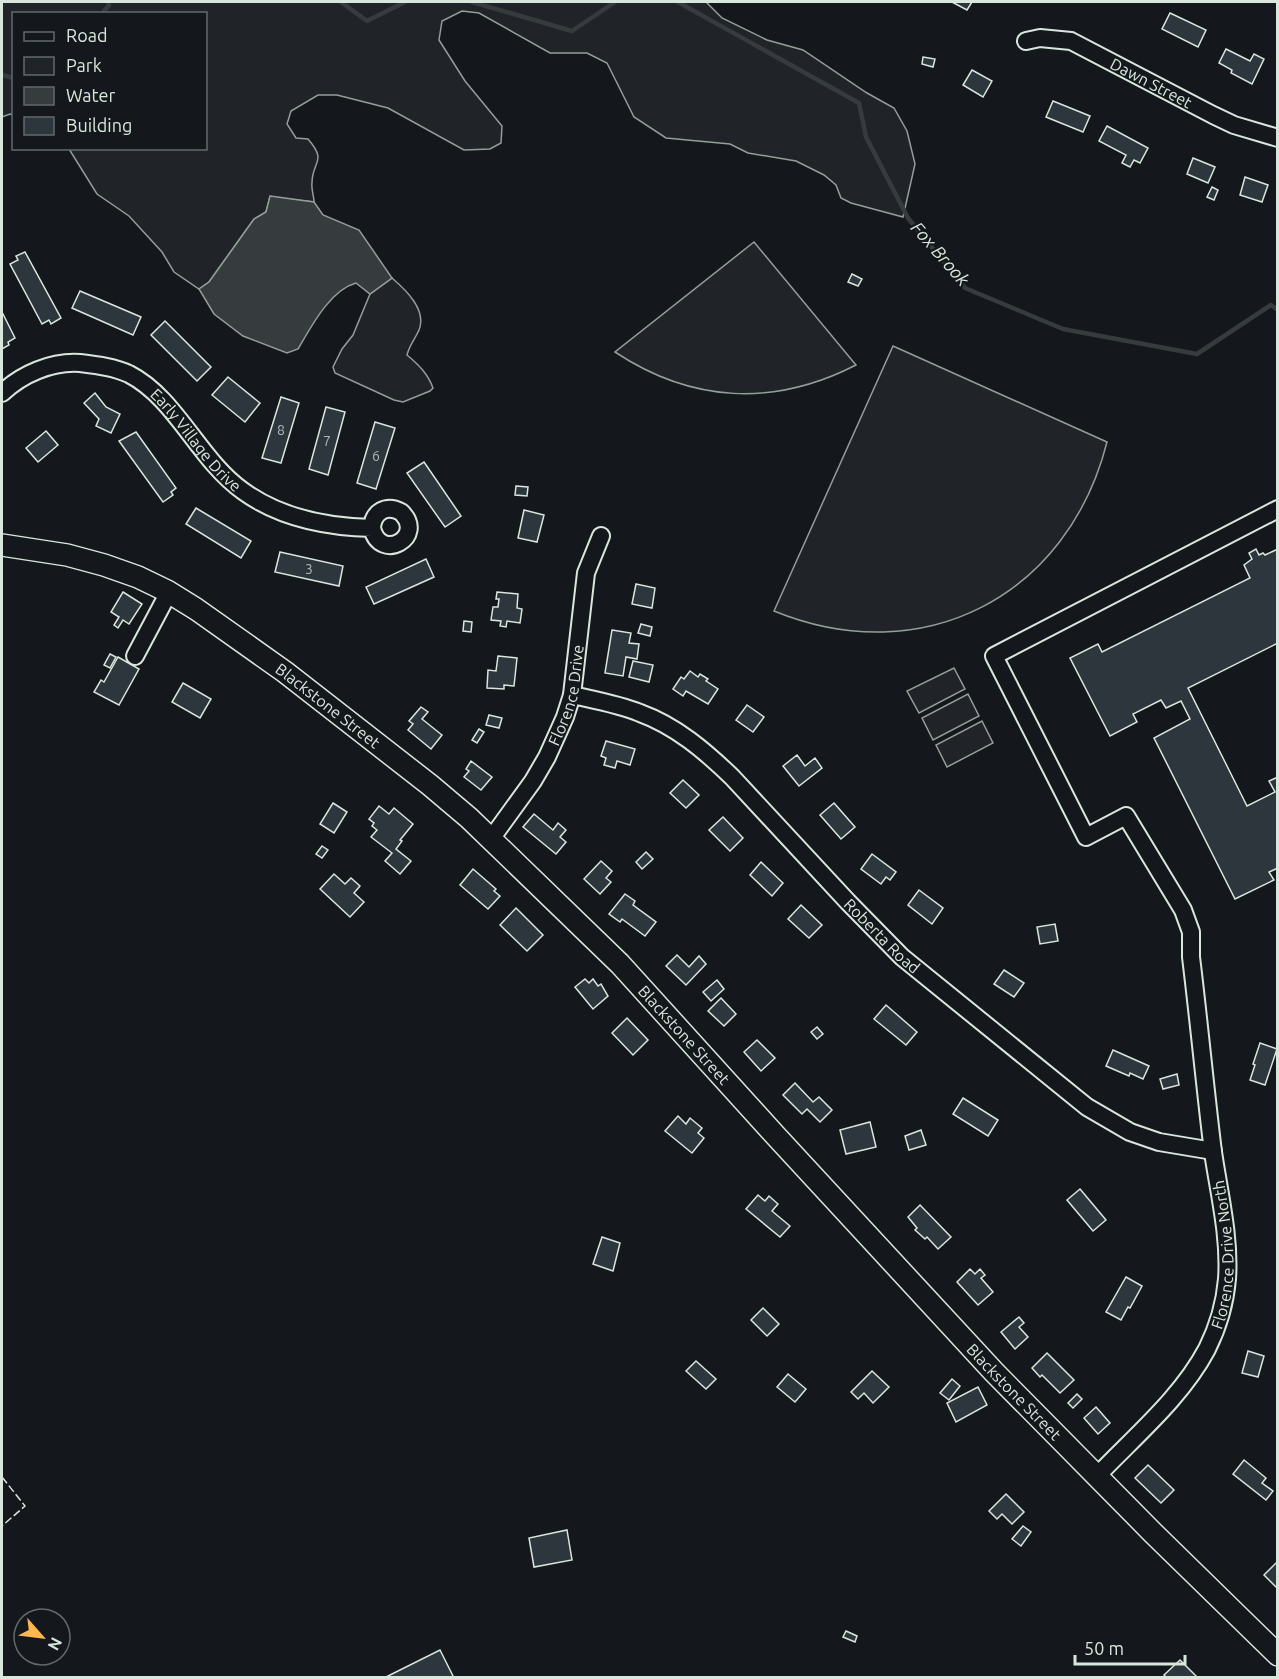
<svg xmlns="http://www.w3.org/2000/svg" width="1279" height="1679" font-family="Ubuntu,sans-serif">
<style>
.green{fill:#202428;stroke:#939e99;stroke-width:1.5}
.water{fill:#363b3e;stroke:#939e99;stroke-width:1.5}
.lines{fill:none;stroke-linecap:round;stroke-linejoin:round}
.stream{stroke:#363b3e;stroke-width:4.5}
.building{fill:#2c363c;stroke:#d8e6dc;stroke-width:1.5}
.minor-casing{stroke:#d8e6dc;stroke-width:20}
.major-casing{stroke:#d8e6dc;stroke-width:24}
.minor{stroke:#14181c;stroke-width:16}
.major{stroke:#14181c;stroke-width:21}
.fence{stroke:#d8e6dc;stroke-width:1.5;stroke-dasharray:8 3;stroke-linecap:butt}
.labels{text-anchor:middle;stroke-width:4.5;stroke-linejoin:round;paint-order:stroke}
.number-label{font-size:14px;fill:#adbab4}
.street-label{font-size:16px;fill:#d8e6dc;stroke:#14181c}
.water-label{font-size:18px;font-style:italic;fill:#d8e6dc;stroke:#14181c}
</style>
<rect width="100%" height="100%" fill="#14181c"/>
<g class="green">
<path d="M2,2H706L722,18L767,40L803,50L867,93L894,108L907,131L915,164L903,217L851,203L841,198L836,185L824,175L796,161L748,153L730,144L666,138L634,117L607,63L587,53H550L479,13L462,11L442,21L439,40L465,81L502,126L501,143L490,149L464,150L388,108L337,95H318L291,111L287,124L296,138L308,139C328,162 312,161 312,183C311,189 314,196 314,202L270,197L266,212L254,219L209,282L199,289L174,272L162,252L129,216L97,194L69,149L206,148V14H14L13,115L10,114L2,117Z"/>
<path d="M754,242L856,365C774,407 692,403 615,352Z"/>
<path d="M392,278C406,290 427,310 419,330C415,339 409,346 407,355C419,365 428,374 433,388L430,391L403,402L394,400L335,373L333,367L342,349L353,335L370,294Z"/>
<path d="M893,346L1107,442C1068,596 923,672 774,611Z"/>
<polygon points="954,668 965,689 919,713 907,691"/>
<polygon points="968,694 979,716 933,740 922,718"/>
<polygon points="982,721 993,743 947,767 936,745"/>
</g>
<path class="water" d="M270,196L314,202L323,215L359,230L392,278L370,294L356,283C330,290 311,327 298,349L287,353L243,336L214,314L199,289L209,282L254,219L266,212Z"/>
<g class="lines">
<g class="stream">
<polyline points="341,2 367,21 405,2"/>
<polyline points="472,2 572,31 615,2"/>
<polyline points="678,2 859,103 866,137 908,218 965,288 1063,329 1197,354 1271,305 1278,310"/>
<polyline points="102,14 109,5 108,2"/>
<polyline points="2,75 14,78"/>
</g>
</g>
<g class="building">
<polygon points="952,2 972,2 967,10"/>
<polygon points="1170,13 1206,30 1198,47 1162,29"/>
<polygon points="1226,49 1250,61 1254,54 1264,59 1252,84 1231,73 1232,70 1219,63"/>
<polygon points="923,57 935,59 933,67 922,64"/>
<polygon points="972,70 992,81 983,97 963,85"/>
<polygon points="1053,101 1090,116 1083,132 1046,117"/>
<polygon points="1107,126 1148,148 1140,163 1134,160 1130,167 1122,163 1126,155 1099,141"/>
<polygon points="1193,158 1215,167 1208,183 1187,174"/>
<polygon points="1245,177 1268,185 1262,202 1240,195"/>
<polygon points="1212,187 1218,190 1214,200 1207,197"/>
<polygon points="25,252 61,318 51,324 49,320 42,324 10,264 18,260 16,256"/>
<polygon points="852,274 862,279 858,286 848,282"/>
<polygon points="80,291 141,317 133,335 72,308"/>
<polygon points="2,312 15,338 8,342 9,345 2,349"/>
<polygon points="165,321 211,367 197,381 151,335"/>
<polygon points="228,377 260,403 245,422 212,395"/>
<polygon points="95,393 106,407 120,414 111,433 96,426 99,419 84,403"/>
<polygon points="281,397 299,403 281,463 262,458"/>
<polygon points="326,407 345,412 328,475 309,469"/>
<polygon points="375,422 395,428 376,489 357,483"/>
<polygon points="46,431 58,445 38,462 26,448"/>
<polygon points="136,432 176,488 171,492 173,495 163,502 119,441"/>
<polygon points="424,462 461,516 445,527 407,473"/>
<polygon points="516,486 528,487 527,496 515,495"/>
<polygon points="196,508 251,541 241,558 186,524"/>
<polygon points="524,510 544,515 537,542 518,538"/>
<polygon points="1256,549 1259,555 1263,553 1265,555 1278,549 1278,643 1188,688 1247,806 1275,792 1269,781 1278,777 1278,868 1269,872 1274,880 1235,899 1154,738 1190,719 1181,701 1166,708 1161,700 1133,714 1137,722 1110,736 1070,658 1098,644 1102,652 1250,578 1244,565 1252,559 1249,553"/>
<polygon points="280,552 343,566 339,586 275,572"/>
<polygon points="426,559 434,577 374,604 366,587"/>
<polygon points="636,584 655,588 652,608 632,604"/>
<polygon points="123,592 142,604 129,624 123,620 118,628 114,625 119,617 111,612"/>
<polygon points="497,592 518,594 517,608 522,609 520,623 507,621 506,627 500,626 501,621 491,620 493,607 498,607 499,599 496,599"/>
<polygon points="464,621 472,622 471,632 463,631"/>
<polygon points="641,624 652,627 650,636 638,633"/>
<polygon points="612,630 631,633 629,643 639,644 637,659 626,657 623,676 605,673"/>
<polygon points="110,654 116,657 110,668 104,665"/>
<polygon points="498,656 517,658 514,686 504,685 504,689 487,688 488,670 496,671"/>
<polygon points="118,657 139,669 119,705 94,692 101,680 104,682"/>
<polygon points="633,661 653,665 649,682 629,677"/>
<polygon points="690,671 698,677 700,674 708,679 706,681 718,689 708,704 686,691 683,696 673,689 681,677 684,679"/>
<polygon points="183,683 211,699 200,718 172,702"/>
<polygon points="747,705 764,717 753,732 736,720"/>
<polygon points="421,707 428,712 422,719 442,735 431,749 408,730 413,724 409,721"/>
<polygon points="489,715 502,718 499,728 486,725"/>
<polygon points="479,729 484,732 477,743 472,740"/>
<polygon points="606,741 635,749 630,765 617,761 615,768 604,765 606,758 601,756"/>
<polygon points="797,755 805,766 815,758 822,768 799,786 783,766"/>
<polygon points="471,761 492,777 481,790 464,777 469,771 466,769"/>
<polygon points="683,780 699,795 686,808 670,793"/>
<polygon points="333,803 347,812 334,833 320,824"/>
<polygon points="834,803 855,827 841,839 820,815"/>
<polygon points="379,806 389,814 394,808 413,824 400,840 402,841 396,849 411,861 400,874 385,861 392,853 371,837 377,830 372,826 374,823 369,819"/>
<polygon points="534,814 553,830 558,823 566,830 560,837 566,842 556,854 523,827"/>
<polygon points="723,817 743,838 730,851 709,830"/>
<polygon points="322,846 328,850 322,858 316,854"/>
<polygon points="646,852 653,859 642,869 636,862"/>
<polygon points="872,854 896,872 890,880 886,877 881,884 861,869"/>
<polygon points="601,861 612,871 606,878 611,882 600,894 584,879"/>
<polygon points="761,862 783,883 772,896 750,875"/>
<polygon points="473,869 496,889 494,891 500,896 488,909 460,885"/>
<polygon points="334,874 345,884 351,878 360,886 354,893 364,902 350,917 320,889"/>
<polygon points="919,890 943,908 932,924 908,905"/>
<polygon points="625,894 635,901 633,905 656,922 645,936 622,919 620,922 609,914"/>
<polygon points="801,905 822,925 809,938 788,919"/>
<polygon points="516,908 543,935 527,951 500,925"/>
<polygon points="1055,924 1058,941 1040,944 1037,927"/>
<polygon points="677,955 689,967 699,956 706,964 686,985 666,966"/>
<polygon points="1004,970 1024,983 1014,997 994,984"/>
<polygon points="585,979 589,983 593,979 598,986 601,984 608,996 593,1009 575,987"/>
<polygon points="717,980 724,989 711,1001 703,992"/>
<polygon points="721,998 736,1014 724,1026 708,1011"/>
<polygon points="886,1005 917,1032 906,1045 874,1019"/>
<polygon points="627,1018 648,1040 633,1055 612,1033"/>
<polygon points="817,1027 823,1034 817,1039 811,1032"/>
<polygon points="757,1040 775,1058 761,1071 744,1052"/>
<polygon points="1260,1043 1277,1049 1265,1085 1250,1080 1255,1065 1253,1064"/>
<polygon points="1113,1050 1149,1066 1143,1079 1130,1073 1129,1076 1106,1066"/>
<polygon points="1177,1074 1179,1085 1163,1089 1160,1079"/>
<polygon points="795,1083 813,1102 819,1097 832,1110 820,1122 807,1109 802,1114 783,1095"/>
<polygon points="963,1098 998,1120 988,1136 953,1114"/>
<polygon points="678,1116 686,1124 690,1118 702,1128 698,1133 704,1138 692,1153 665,1131"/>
<polygon points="870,1122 876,1147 846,1154 840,1130"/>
<polygon points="921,1130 926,1145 909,1150 905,1136"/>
<polygon points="1080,1189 1106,1220 1093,1231 1067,1200"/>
<polygon points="758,1195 765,1201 769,1196 778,1204 772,1211 790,1226 780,1237 746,1209"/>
<polygon points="920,1205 951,1237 938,1249 927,1237 925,1239 915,1230 917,1228 908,1217"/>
<polygon points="602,1237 620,1243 613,1271 593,1264"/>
<polygon points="970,1269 975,1274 980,1269 985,1275 981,1278 993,1292 978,1305 957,1282"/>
<polygon points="1126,1277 1142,1286 1130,1308 1128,1307 1121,1320 1106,1312"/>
<polygon points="763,1308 779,1324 767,1336 751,1320"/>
<polygon points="1019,1317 1024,1323 1019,1327 1028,1337 1015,1349 1001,1332"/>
<polygon points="1248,1351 1264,1356 1258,1377 1242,1373"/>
<polygon points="1047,1353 1074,1380 1060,1393 1042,1375 1040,1377 1032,1368"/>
<polygon points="696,1361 716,1379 706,1389 686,1371"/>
<polygon points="872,1371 889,1387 873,1403 864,1393 858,1399 851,1392"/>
<polygon points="788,1374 806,1389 795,1402 777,1387"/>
<polygon points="952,1379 960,1386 949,1400 940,1393"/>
<polygon points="978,1387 987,1405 956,1422 947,1403"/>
<polygon points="1077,1394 1082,1399 1073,1408 1068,1403"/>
<polygon points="1096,1407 1110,1423 1098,1434 1084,1418"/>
<polygon points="1244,1460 1266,1478 1262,1483 1273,1491 1266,1500 1233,1474"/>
<polygon points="1148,1465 1174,1490 1161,1503 1135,1478"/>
<polygon points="1006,1494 1024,1512 1012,1524 1002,1514 997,1519 989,1511"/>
<polygon points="1023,1526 1031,1532 1021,1546 1012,1539"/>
<polygon points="567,1530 572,1560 534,1567 529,1538"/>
<polygon points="1277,1562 1278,1563 1278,1589 1264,1575"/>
<polygon points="846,1631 857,1636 855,1642 843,1637"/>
<polygon points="440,1650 454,1678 384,1678"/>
<polygon points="1180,1660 1198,1678 1167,1678 1164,1675"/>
</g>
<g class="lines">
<defs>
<g id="minor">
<path id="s1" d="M1026,41L1040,38L1071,41L1213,115L1234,125L1278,138"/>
<path id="s2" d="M2,393C22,374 52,361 80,363C96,365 114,367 129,374C176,398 199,460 243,491C280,518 327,527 372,528C380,563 427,537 401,512C386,504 373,512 372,528"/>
<polyline points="135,656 169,592"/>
<path id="s3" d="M572,695C594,700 618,704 640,713C676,726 705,751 732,777L848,902L902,957L1087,1107L1130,1132L1159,1142L1213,1151"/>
<path id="s4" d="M491,839L533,781L547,757L565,717L572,695L586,573L601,536"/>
<path id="s5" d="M1097,1476C1135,1436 1181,1398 1207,1349C1218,1327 1225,1303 1227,1279C1230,1237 1219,1193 1213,1152C1205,1087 1199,1022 1191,957V932L1183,910L1126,816L1086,837L994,656L1278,509"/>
</g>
<g id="major">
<path id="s6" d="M2,545L67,555L104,565L138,577L167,591L196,609L285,672L430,785L469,818L620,964L775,1135L994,1372L1153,1533L1278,1655"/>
</g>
</defs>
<use href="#minor" class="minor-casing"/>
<use href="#major" class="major-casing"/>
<use href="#minor" class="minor"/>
<use href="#major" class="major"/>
<polyline class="fence" points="2,1477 25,1506 2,1526"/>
</g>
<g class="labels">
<g class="number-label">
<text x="281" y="435">8</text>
<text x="327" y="446">7</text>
<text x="376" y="461">6</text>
<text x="309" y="574">3</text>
</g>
<g class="street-label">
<text dy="6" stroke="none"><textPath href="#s1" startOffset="136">Dawn Street</textPath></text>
<text dy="6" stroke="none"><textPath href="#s2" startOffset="231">Early Village Drive</textPath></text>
<text dy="6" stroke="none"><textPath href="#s4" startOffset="165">Florence Drive</textPath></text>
<text dy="6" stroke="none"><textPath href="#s6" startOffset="370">Blackstone Street</textPath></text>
<text dy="6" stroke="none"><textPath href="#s3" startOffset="402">Roberta Road</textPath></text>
<text dy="6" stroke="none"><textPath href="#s6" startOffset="856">Blackstone Street</textPath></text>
<text dy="6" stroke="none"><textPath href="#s5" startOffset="266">Florence Drive North</textPath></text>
<text dy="6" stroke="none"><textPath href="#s6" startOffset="1342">Blackstone Street</textPath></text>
</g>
<g class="water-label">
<text transform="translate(940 254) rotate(49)" y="6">Fox Brook</text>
</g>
</g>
<rect width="1279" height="1679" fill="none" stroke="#d8e6dc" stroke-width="6"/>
<rect x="12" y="12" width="195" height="138" fill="#14181c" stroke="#626a69" stroke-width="1.5"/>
<rect x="24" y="32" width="30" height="9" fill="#14181c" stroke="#626a69" stroke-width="1.5"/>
<text x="66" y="42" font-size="18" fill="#d8e6dc">Road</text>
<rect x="24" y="57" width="30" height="18" fill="#202428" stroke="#626a69" stroke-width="1.5"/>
<text x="66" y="72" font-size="18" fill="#d8e6dc">Park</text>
<rect x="24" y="87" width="30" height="18" fill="#363b3e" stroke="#626a69" stroke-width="1.5"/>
<text x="66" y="102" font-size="18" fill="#d8e6dc">Water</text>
<rect x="24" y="117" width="30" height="18" fill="#2c363c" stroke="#626a69" stroke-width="1.5"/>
<text x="66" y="132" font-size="18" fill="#d8e6dc">Building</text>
<g transform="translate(42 1637) rotate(118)"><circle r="28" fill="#14181c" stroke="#626a69" stroke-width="1.5"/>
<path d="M0-4.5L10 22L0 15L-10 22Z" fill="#ffb74d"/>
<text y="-9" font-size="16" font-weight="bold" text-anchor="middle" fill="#d8e6dc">N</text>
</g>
<path d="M1075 1655v9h110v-9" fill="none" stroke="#d8e6dc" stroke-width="3"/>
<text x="1084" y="1655" font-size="18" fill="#d8e6dc" stroke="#14181c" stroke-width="4.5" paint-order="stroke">50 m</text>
</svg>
